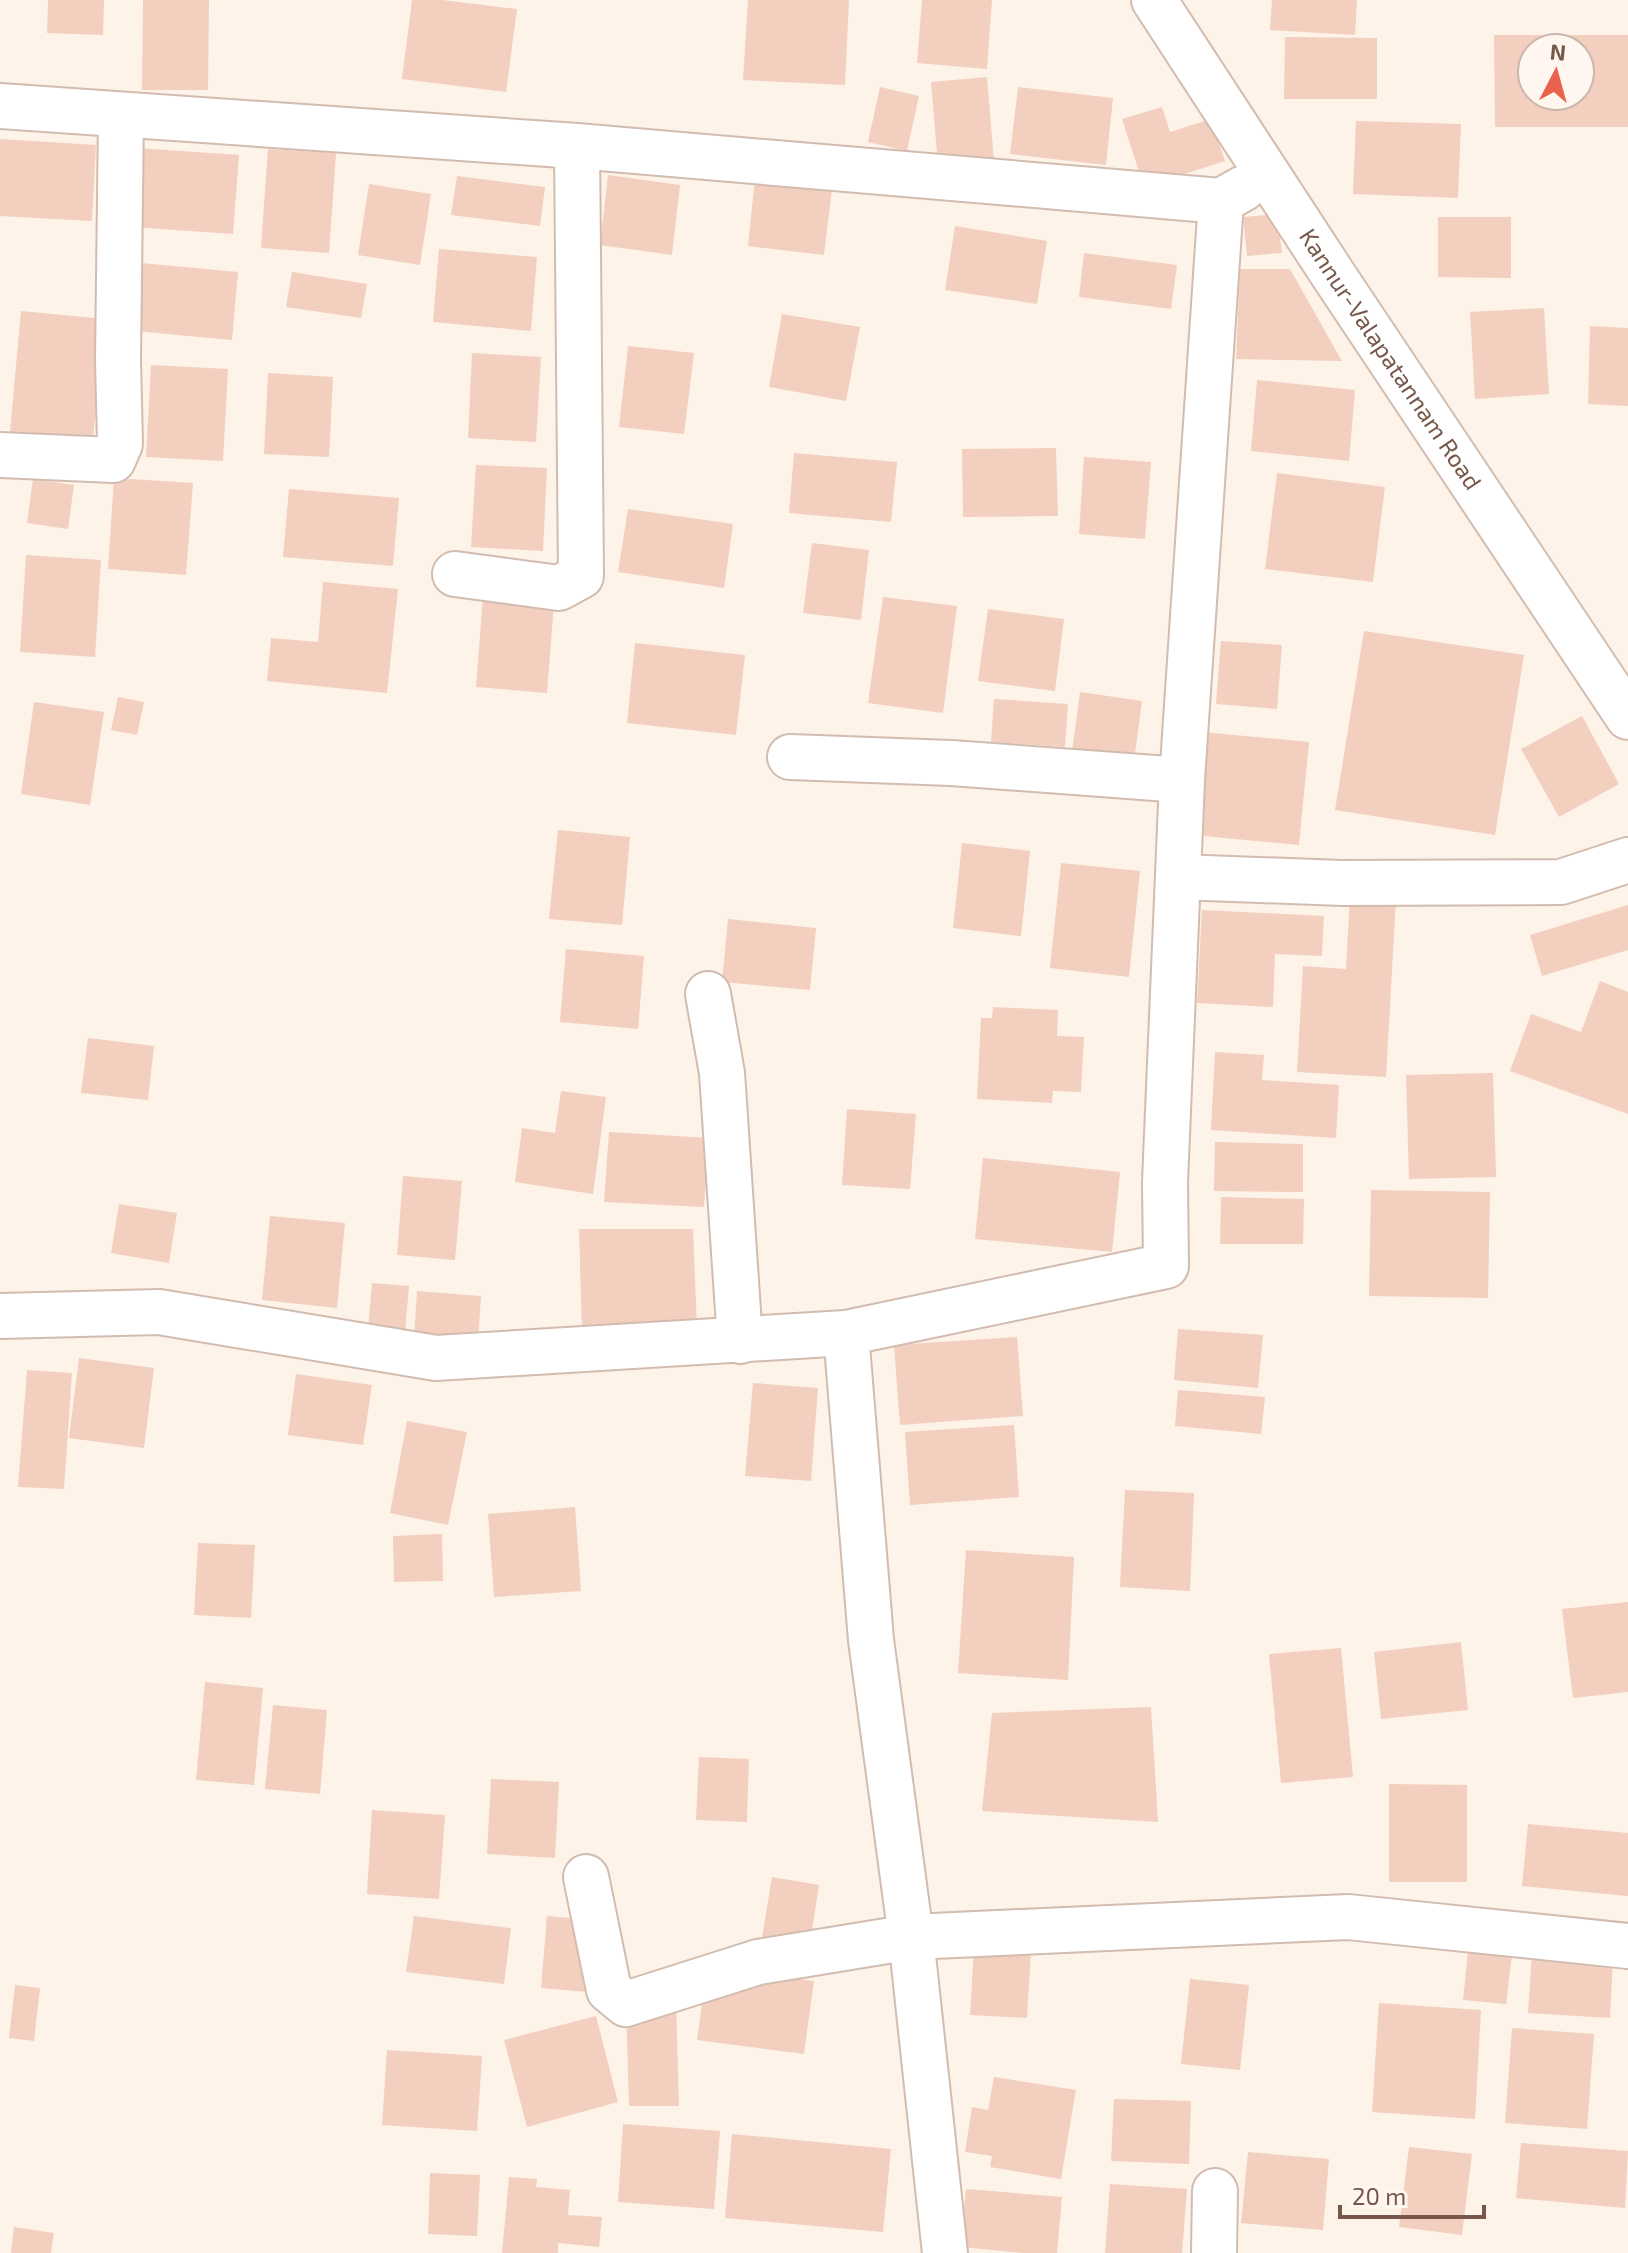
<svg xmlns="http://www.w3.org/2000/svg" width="1628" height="2253" font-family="'Exo 2',sans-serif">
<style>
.building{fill:#f3cfbf;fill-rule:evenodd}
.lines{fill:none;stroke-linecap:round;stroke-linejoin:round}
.minor-casing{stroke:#d2bcb0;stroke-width:48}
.secondary-casing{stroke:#d5bbad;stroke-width:48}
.minor{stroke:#fff;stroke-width:44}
.secondary{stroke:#fff;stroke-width:44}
.labels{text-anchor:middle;stroke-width:6;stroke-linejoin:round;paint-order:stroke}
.street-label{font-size:24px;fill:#78574b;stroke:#fff7ef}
</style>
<rect width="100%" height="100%" fill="#fdf3e8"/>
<g class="building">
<polygon points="48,0 104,0 103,35 47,33"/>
<polygon points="143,0 209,0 208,90 142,90"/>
<polygon points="412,0 442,0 517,9 506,92 402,79"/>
<polygon points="748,0 849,0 845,85 743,80"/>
<polygon points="922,0 992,0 987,69 917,63"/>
<polygon points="1272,0 1357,0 1355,35 1270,30"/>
<path d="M1494,35H1628V127H1495ZM1532,48H1580V96H1532Z"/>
<polygon points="1285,37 1377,38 1377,99 1284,99"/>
<polygon points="987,77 994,161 938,166 931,82"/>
<polygon points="880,87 919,96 907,151 868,142"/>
<polygon points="1018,87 1113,98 1106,165 1010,154"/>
<polygon points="1162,107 1170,132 1211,119 1225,161 1144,187 1122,119"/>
<polygon points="1356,121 1461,124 1458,198 1353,194"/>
<polygon points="0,139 96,145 92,221 0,216"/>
<polygon points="138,148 239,155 233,234 132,227"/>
<polygon points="268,149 336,153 329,253 261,248"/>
<polygon points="608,175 680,185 672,255 600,245"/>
<polygon points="457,176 545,187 540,226 451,215"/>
<polygon points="755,179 832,188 824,255 748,246"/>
<polygon points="369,184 431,194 420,265 358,255"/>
<polygon points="1277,214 1282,253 1247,256 1243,217"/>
<polygon points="1438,217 1511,217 1511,278 1438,277"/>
<polygon points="955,226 1047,241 1037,304 945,290"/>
<polygon points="439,249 537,257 531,331 433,322"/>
<polygon points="1084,253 1177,265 1171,309 1079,297"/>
<polygon points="141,263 238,272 232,340 135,331"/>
<polygon points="1240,269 1290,269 1342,361 1236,359"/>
<polygon points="292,272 367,284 361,318 286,307"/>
<polygon points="1544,308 1549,394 1475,399 1470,312"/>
<polygon points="21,311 104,319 93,439 10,432"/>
<polygon points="782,314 860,327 846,401 769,387"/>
<polygon points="1590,326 1628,328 1628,406 1588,404"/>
<polygon points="628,346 694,353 684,434 619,427"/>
<polygon points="472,353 541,357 536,442 468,438"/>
<polygon points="151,365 228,369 223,461 146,457"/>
<polygon points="268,373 333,377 329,457 264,454"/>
<polygon points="1257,380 1355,390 1349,461 1251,451"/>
<polygon points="1056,448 1058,516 963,517 962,449"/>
<polygon points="794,453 897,462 891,522 789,513"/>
<polygon points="1084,457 1151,462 1145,539 1079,534"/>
<polygon points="476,465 547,468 543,551 471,547"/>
<polygon points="1277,473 1385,487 1373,582 1265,569"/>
<polygon points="114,478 193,483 186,575 108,569"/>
<polygon points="33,479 74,485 68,529 27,523"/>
<polygon points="289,489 399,498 393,566 283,557"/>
<polygon points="628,509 733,524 724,588 618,572"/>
<polygon points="812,543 869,550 861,620 803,613"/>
<polygon points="26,555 101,560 95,657 20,652"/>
<polygon points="323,582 398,589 387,693 267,681 271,638 318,642"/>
<polygon points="483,597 554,603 547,693 476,687"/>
<polygon points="883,597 957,606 943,713 868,703"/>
<polygon points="988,609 1064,619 1055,691 978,681"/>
<polygon points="1364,631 1524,655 1495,835 1335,810"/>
<polygon points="1221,641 1282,645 1277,709 1216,704"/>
<polygon points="635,643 745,655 736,735 627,723"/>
<polygon points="1080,692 1142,701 1134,761 1072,752"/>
<polygon points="118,697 144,702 137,735 111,730"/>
<polygon points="994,699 1068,704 1065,747 991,742"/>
<polygon points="34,702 104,712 90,805 21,794"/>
<polygon points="1582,716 1619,784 1559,817 1521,749"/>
<polygon points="1202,732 1309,742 1299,845 1193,835"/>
<polygon points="558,830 630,837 622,925 549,919"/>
<polygon points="962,843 1030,851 1021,936 953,928"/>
<polygon points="1061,863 1140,871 1129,977 1050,968"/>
<polygon points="1350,895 1396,899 1386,1077 1297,1072 1303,966 1346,969"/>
<polygon points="1628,905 1628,950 1542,976 1530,935"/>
<polygon points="1202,910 1324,916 1322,956 1275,954 1273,1007 1197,1003"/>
<polygon points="728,919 816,928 810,990 722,982"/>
<polygon points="566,949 644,956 638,1029 560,1022"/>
<polygon points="1600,981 1628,992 1628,1114 1510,1071 1531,1014 1581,1032"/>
<polygon points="993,1007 1058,1010 1057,1036 1084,1037 1081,1092 1053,1091 1052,1103 977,1099 981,1018 992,1018"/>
<polygon points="88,1038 154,1046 148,1100 81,1093"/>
<polygon points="1215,1052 1264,1055 1262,1080 1339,1085 1336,1138 1211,1130"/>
<polygon points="1493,1073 1496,1177 1409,1179 1406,1075"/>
<polygon points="561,1091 606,1097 593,1194 515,1182 522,1128 555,1133"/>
<polygon points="847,1109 916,1114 910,1189 842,1185"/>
<polygon points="609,1132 709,1138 704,1207 604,1202"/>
<polygon points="1215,1142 1303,1144 1303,1192 1214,1191"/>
<polygon points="983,1158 1120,1172 1112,1252 975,1239"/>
<polygon points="403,1176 462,1181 455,1260 397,1255"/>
<polygon points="1371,1190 1490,1192 1488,1298 1369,1296"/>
<polygon points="1221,1197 1304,1199 1303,1244 1220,1244"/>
<polygon points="119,1204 177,1213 169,1263 111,1253"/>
<polygon points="270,1216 345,1223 337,1308 262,1300"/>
<polygon points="579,1229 693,1229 697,1328 582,1331"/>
<polygon points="372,1283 409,1286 405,1332 368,1329"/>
<polygon points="417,1291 481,1296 478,1340 414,1337"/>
<polygon points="1178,1329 1263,1335 1258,1388 1174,1380"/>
<polygon points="1017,1337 1023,1416 900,1425 894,1345"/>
<polygon points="79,1358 154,1368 144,1448 69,1438"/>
<polygon points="27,1370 72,1373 64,1489 18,1487"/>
<polygon points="296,1374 372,1385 363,1445 288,1435"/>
<polygon points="753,1383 818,1388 811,1481 745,1476"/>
<polygon points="1178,1390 1265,1397 1261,1434 1175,1426"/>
<polygon points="407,1421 467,1432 448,1525 390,1513"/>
<polygon points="1014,1425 1019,1497 910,1505 905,1432"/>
<polygon points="1125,1490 1194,1493 1190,1591 1120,1587"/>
<polygon points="575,1507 581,1591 494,1597 488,1514"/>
<polygon points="442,1534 443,1581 394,1582 393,1536"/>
<polygon points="198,1543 255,1545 251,1618 194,1615"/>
<polygon points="966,1550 1074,1557 1068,1680 958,1673"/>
<polygon points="1628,1602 1628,1692 1573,1698 1562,1609"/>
<polygon points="1461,1642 1468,1710 1381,1719 1374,1652"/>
<polygon points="1341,1648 1353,1777 1281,1783 1269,1654"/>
<polygon points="205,1682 263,1688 254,1785 196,1780"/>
<polygon points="273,1705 327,1710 320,1794 265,1789"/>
<polygon points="1151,1707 1158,1822 982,1811 992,1713"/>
<polygon points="699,1757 749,1759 747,1822 696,1820"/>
<polygon points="491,1779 559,1782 555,1858 487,1854"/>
<polygon points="1389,1784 1467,1785 1467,1882 1389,1882"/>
<polygon points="372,1810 445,1815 439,1899 367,1894"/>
<polygon points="1528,1824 1628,1833 1628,1896 1522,1886"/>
<polygon points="772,1877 819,1885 806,1969 758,1962"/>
<polygon points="414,1916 511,1928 504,1984 406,1972"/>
<polygon points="547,1916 604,1921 599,1993 541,1988"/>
<polygon points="1469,1942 1513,1947 1506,2004 1463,2000"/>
<polygon points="974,1948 1031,1951 1027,2018 970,2015"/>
<polygon points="1532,1953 1613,1958 1610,2018 1528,2013"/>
<polygon points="707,1967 814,1981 804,2054 697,2040"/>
<polygon points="1190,1979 1249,1985 1240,2070 1181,2064"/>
<polygon points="15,1985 40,1988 34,2041 9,2038"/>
<polygon points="1379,2003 1481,2010 1475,2119 1372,2112"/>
<polygon points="626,2004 676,2004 679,2106 629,2106"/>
<polygon points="596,2016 618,2102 527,2127 504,2040"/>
<polygon points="1512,2028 1594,2034 1587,2129 1505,2123"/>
<polygon points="387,2050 482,2056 477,2131 382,2125"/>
<polygon points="994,2077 1076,2090 1061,2179 990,2167 992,2156 965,2152 972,2107 988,2110"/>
<polygon points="1114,2099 1191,2101 1189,2164 1111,2161"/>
<polygon points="623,2124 720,2131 714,2209 618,2202"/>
<polygon points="732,2134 891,2149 883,2232 725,2218"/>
<polygon points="1521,2143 1628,2151 1625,2208 1516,2198"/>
<polygon points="1409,2147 1472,2154 1462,2235 1399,2227"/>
<polygon points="1248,2152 1329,2159 1323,2230 1241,2223"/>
<polygon points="430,2173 480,2175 477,2236 428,2234"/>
<polygon points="509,2177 537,2179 536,2187 570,2190 568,2215 602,2217 599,2247 558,2243 558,2253 502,2253"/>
<polygon points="1110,2184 1187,2189 1182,2253 1105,2253"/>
<polygon points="966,2189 1062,2197 1057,2253 1023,2253 960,2247"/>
<polygon points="14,2227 54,2233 51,2253 11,2253"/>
</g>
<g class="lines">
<defs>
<g id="minor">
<polyline points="0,106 577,146 1221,201 1244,188"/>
<polyline points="0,455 113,460 120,444 118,360 121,115"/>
<polyline points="455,574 559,588 581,576 577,146"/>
<polyline points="790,757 951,763 1182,780"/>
<polyline points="1179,877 1342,883 1561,882 1628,860"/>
<polyline points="708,994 722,1073 740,1341"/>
<polyline points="0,1316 159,1312 436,1358 846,1333"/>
<polyline points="586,1877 609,1990 626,2004 758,1962 911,1937 1348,1917 1628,1946"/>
<polyline points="945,2253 911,1937 871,1640 846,1333 1166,1266 1165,1182 1182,780 1221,201"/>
<polyline points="1214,2253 1215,2191"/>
</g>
<g id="secondary">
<path id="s1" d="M1154,0L1332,273L1628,717"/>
</g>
</defs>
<use href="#minor" class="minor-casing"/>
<use href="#secondary" class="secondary-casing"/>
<use href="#minor" class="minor"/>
<use href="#secondary" class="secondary"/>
</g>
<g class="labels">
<g class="street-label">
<text dy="8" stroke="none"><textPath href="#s1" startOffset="430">Kannur-Valapatannam Road</textPath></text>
</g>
</g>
<g transform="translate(1556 72) rotate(6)"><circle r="38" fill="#fff7ef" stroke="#c9b7ad" stroke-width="2"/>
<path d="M0-6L14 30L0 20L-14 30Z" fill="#e8624c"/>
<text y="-12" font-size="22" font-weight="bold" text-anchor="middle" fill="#78574b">N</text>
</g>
<path d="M1340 2205v12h144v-12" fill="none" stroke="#78574b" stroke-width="4"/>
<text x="1352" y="2205" font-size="24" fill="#78574b" stroke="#fff7ef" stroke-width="6" paint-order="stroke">20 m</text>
</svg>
